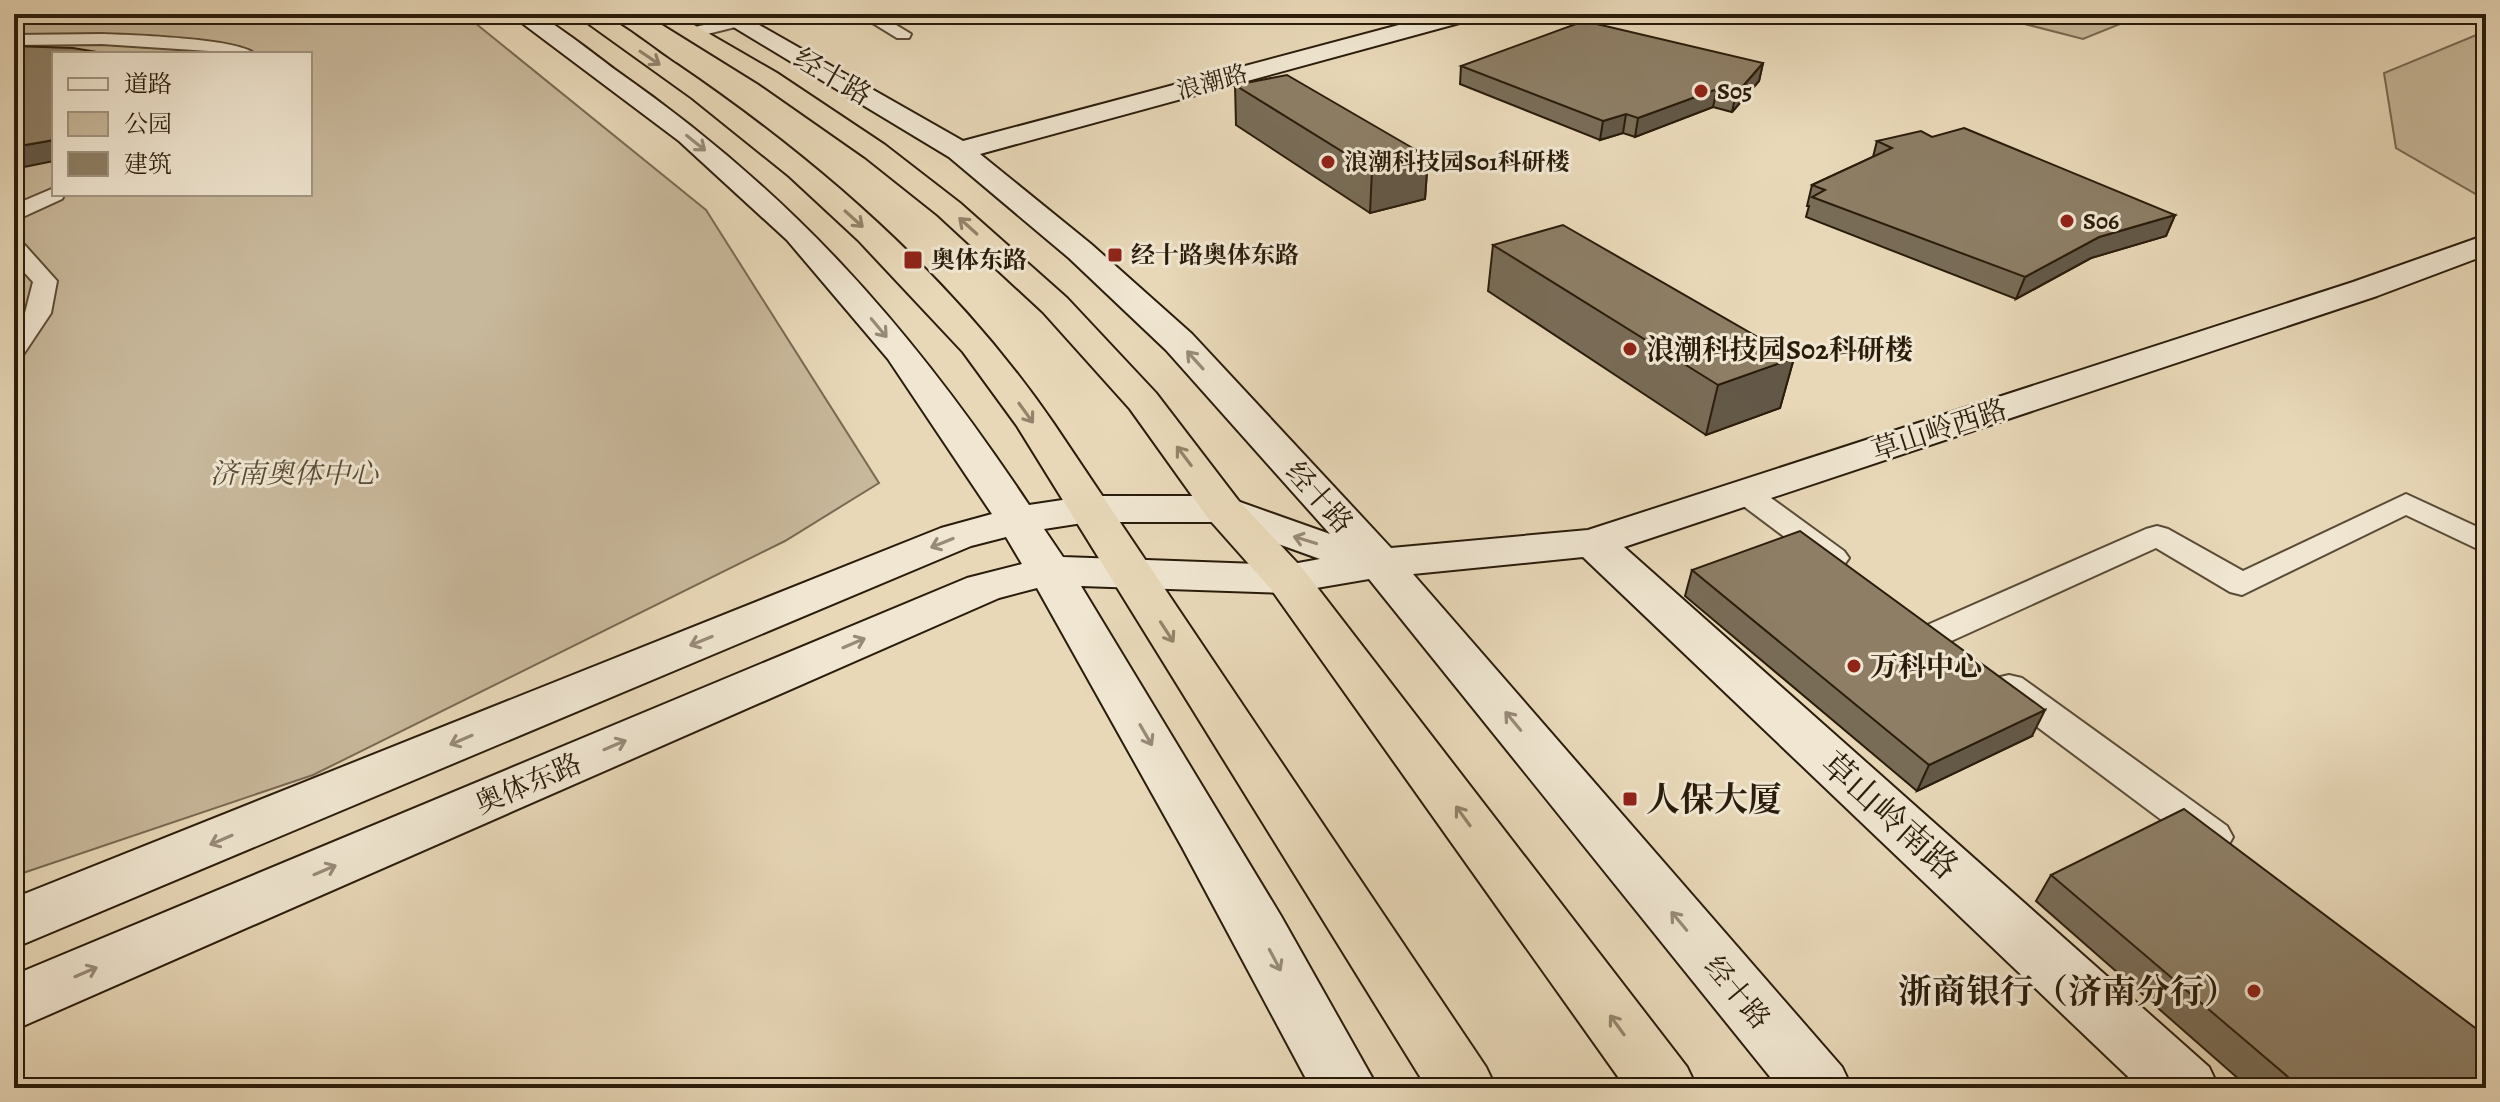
<svg xmlns="http://www.w3.org/2000/svg" width="2500" height="1102" font-family="Alegreya,'Noto Serif SC',serif">
<style>
.green{fill:#c8b89b;stroke:#796a53;stroke-width:2;fill-rule:evenodd}
.lines{fill:none;stroke-linecap:round;stroke-linejoin:round}
.street-casing{stroke:#5a4b36;stroke-width:4}
.secondary-casing{stroke:#2a1c0b;stroke-width:4}
.highway-casing{stroke:#2a1c0b;stroke-width:4}
.street{fill:#f0e6d1;fill-rule:evenodd}
.secondary{fill:#f0e6d1;fill-rule:evenodd}
.highway{fill:#e8d8b8;fill-rule:evenodd}
.wall{fill:#796c57;stroke:#2a1c0b;stroke-width:2}
.shaded-wall{fill:#635847;stroke:#2a1c0b;stroke-width:2}
.building{fill:#8d7e65;stroke:#2a1c0b;stroke-width:2}
.oneway{stroke:#92836a}
.oneway2{stroke:#978b78}
.poi-dot{fill:#8f2418;stroke:#f0e6d1;stroke-width:3}
.labels{text-anchor:middle;stroke-width:6;stroke-linejoin:round;paint-order:stroke}
.far-street-label{font-size:24px;fill:#2a1c0b;stroke:#f0e6d1}
.far-poi-label{font-size:24px;font-weight:bold;fill:#2a1c0b;stroke:#f0e6d1;text-anchor:start}
.street-label{font-size:28px;fill:#2a1c0b;stroke:#f0e6d1}
.poi-label{font-size:28px;font-weight:bold;fill:#2a1c0b;stroke:#f0e6d1;text-anchor:start}
.park-label{font-size:28px;font-style:italic;fill:#594b36;stroke:#f0e6d1}
.near-poi-label{font-size:34px;font-weight:bold;fill:#2a1c0b;stroke:#f0e6d1;text-anchor:start}
.near-street-label{font-size:34px;fill:#2a1c0b;stroke:#f0e6d1}
</style>
<rect width="100%" height="100%" fill="#e8d8b8"/>
<filter id="stains"><feTurbulence type="fractalNoise" baseFrequency=".0025" numOctaves="4"/><feColorMatrix values="0 0 0 0 .2 0 0 0 0 .09 0 0 0 0 .02 0 0 0 .5 -.17"/></filter>
<radialGradient id="worn" r=".72"><stop offset=".6" stop-color="#630" stop-opacity="0"/><stop offset="1" stop-color="#630" stop-opacity=".3"/></radialGradient>
<g class="green">
<path d="M14,14H464L706,210L879,483L785,541L313,775L14,876ZM54,54H310V194H54Z"/>
<polygon points="1986,14 2093,14 2125,22 2083,39"/>
<polygon points="2486,31 2486,200 2396,148 2384,73"/>
</g>
<g class="lines">
<defs>
<g id="street">
<polygon points="757,14 788,14 691,38 683,33 685,29"/>
<polygon points="858,14 878,14 911,34 909,38 897,38"/>
<path d="M102,34C130,35 238,38 255,54L102,44L14,45V35Z"/>
<polygon points="54,188 54,194 65,194 62,199 14,221 14,205"/>
<polygon points="14,240 22,242 57,281 51,313 23,355 14,357 14,330 25,313 33,282 14,261"/>
<polygon points="1745,484 1756,487 1844,551 1849,558 1844,565 1833,568 1822,565 1734,499 1730,493 1734,487"/>
<polygon points="2406,494 2486,531 2486,553 2406,515 2242,595 2230,592 2156,548 1949,642 1937,645 1925,642 1920,634 1925,626 2146,529 2157,526 2168,529 2243,571"/>
<polygon points="2009,675 2022,678 2227,826 2233,837 2227,848 2213,853 2199,848 1996,696 1991,687 1996,678"/>
</g>
<path id="secondary" d="M510,14C517,14 527,12 534,14C549,18 598,57 614,69C791,192 910,326 1029,505L1089,496H1223L1330,534L1166,350L1069,258L949,157L712,14H740L963,141L1440,14H1477L1474,19L980,154L1091,244L1192,334L1391,548L1588,530L2353,282L2486,235V255L2377,296L1624,547L2209,1067L2219,1088H2140L1583,557L1413,574L1842,1067L1852,1088H1779L1369,579L1287,593L1081,586L1281,916L1378,1088H1311L1182,847L1037,588L999,598L14,1030V975L967,578L1022,564L1006,537L971,546L14,948V898L941,528L992,514L888,359L787,240L679,141ZM1089,522H1217L1320,559L1287,565L1063,557L1044,529Z"/>
<g id="highway">
<path d="M575,14C582,14 592,12 599,14C614,17 660,54 676,64C819,161 956,281 1054,424L1486,1067L1496,1088H1427L1017,426L963,352L858,240L789,176L692,98Z"/>
<polygon points="648,14 675,14 777,73 885,145 960,203 1067,298 1156,393 1238,500 1303,569 1687,1067 1697,1088 1626,1088 1271,589 1208,518 1130,409 1043,312 938,215 865,157 759,83"/>
</g>
</defs>
<use href="#street" class="street-casing"/>
<use href="#secondary" class="secondary-casing"/>
<use href="#highway" class="highway-casing"/>
<use href="#street" class="street"/>
<use href="#secondary" class="secondary"/>
<use href="#highway" class="highway"/>
</g>
<g class="wall">
<polygon points="1763,63 1759,81 1732,112 1713,107 1635,137 1623,133 1600,140 1460,84 1461,66"/>
<polygon points="1235,85 1428,157 1425,199 1370,213 1236,125"/>
<polygon points="1932,137 2175,215 2166,236 2091,258 2016,299 1806,217 1809,206 1807,206 1812,185 1873,157 1877,141"/>
<polygon points="1493,245 1794,358 1780,408 1706,435 1488,291"/>
<polygon points="1692,570 2032,736 1917,791 1685,596"/>
<polygon points="2051,875 2486,1088 2249,1088 2036,901"/>
</g>
<g class="shaded-wall">
<polygon points="1763,63 1759,81 1732,112 1736,94"/>
<polygon points="1717,89 1713,107 1635,137 1638,118"/>
<polygon points="1626,114 1623,133 1600,140 1603,121"/>
<polygon points="54,140 54,161 14,169 14,147"/>
<polygon points="1428,157 1425,199 1370,213 1372,170"/>
<polygon points="2175,215 2166,236 2091,258 2016,299 2025,277 2099,237"/>
<polygon points="1794,358 1780,408 1706,435 1718,385"/>
<polygon points="2045,710 2032,736 1917,791 1929,765"/>
</g>
<g class="building">
<polygon points="1584,21 1763,63 1736,94 1717,89 1638,118 1626,114 1603,121 1461,66"/>
<polygon points="14,46 73,48 109,54 54,54 54,140 14,147"/>
<polygon points="1287,75 1428,157 1372,170 1235,85"/>
<polygon points="1964,128 2175,215 2099,237 2025,277 1812,197 1825,190 1812,185 1892,148 1877,141 1921,131 1932,137"/>
<polygon points="1563,225 1794,358 1718,385 1493,245"/>
<polygon points="1800,531 2045,710 1929,765 1692,570"/>
<polygon points="2184,809 2486,1036 2486,1088 2301,1088 2051,875"/>
</g>
<defs><path id="oneway-shaft" d="M-6 0H5M1.5-3L5.5 0L1.5 3" fill="none" stroke-width="1.6" stroke-linecap="round" stroke-linejoin="round" transform="scale(2)"/></defs>
<g class="oneway">
<use href="#oneway-shaft" transform="translate(650 58) rotate(34)"/>
<use href="#oneway-shaft" transform="translate(854 219) rotate(42)"/>
<use href="#oneway-shaft" transform="translate(968 226) rotate(-138)"/>
<use href="#oneway-shaft" transform="translate(1026 413) rotate(54)"/>
<use href="#oneway-shaft" transform="translate(1184 456) rotate(-127)"/>
<use href="#oneway-shaft" transform="translate(1167 632) rotate(57)"/>
<use href="#oneway-shaft" transform="translate(1463 816) rotate(-126)"/>
<use href="#oneway-shaft" transform="translate(1617 1025) rotate(-126)"/>
</g>
<g class="oneway2">
<use href="#oneway-shaft" transform="translate(696 143) rotate(39)"/>
<use href="#oneway-shaft" transform="translate(879 328) rotate(50)"/>
<use href="#oneway-shaft" transform="translate(1195 360) rotate(-132)"/>
<use href="#oneway-shaft" transform="translate(1305 540) rotate(-163)"/>
<use href="#oneway-shaft" transform="translate(942 543) rotate(158)"/>
<use href="#oneway-shaft" transform="translate(701 641) rotate(158)"/>
<use href="#oneway-shaft" transform="translate(854 643) rotate(-23)"/>
<use href="#oneway-shaft" transform="translate(1513 721) rotate(-130)"/>
<use href="#oneway-shaft" transform="translate(1146 735) rotate(60)"/>
<use href="#oneway-shaft" transform="translate(461 740) rotate(157)"/>
<use href="#oneway-shaft" transform="translate(615 745) rotate(-23)"/>
<use href="#oneway-shaft" transform="translate(221 840) rotate(157)"/>
<use href="#oneway-shaft" transform="translate(325 870) rotate(-23)"/>
<use href="#oneway-shaft" transform="translate(1679 921) rotate(-130)"/>
<use href="#oneway-shaft" transform="translate(1275 960) rotate(62)"/>
<use href="#oneway-shaft" transform="translate(86 972) rotate(-23)"/>
</g>
<g class="poi-dot">
<circle cx="1701" cy="91" r="8"/>
<circle cx="1328" cy="162" r="8"/>
<circle cx="2067" cy="221" r="8"/>
<rect x="1107" y="247" width="16" height="16" rx="4"/>
<rect x="903" y="250" width="20" height="20" rx="4"/>
<circle cx="1630" cy="349" r="8"/>
<circle cx="1854" cy="666" r="8"/>
<rect x="1622" y="791" width="16" height="16" rx="4"/>
<circle cx="2254" cy="991" r="8"/>
</g>
<g class="labels">
<g class="far-street-label">
<text transform="translate(1212 82) rotate(-15)" y="8">浪潮路</text>
</g>
<g class="far-poi-label">
<text x="1717" y="99">S05</text>
<text x="1344" y="170">浪潮科技园S01科研楼</text>
<text x="2083" y="229">S06</text>
<text x="1131" y="263">经十路奥体东路</text>
<text x="931" y="268">奥体东路</text>
</g>
<g class="street-label">
<text transform="translate(833 76) rotate(30)" y="10">经十路</text>
<text transform="translate(1939 429) rotate(-18)" y="10">草山岭西路</text>
<text transform="translate(1320 497) rotate(48)" y="10">经十路</text>
<text transform="translate(528 783) rotate(-23)" y="10">奥体东路</text>
<text transform="translate(1738 992) rotate(50)" y="10">经十路</text>
</g>
<g class="poi-label">
<text x="1646" y="359">浪潮科技园S02科研楼</text>
<text x="1870" y="676">万科中心</text>
</g>
<g class="park-label">
<text x="294" y="483">济南奥体中心</text>
</g>
<g class="near-poi-label">
<text x="1646" y="811">人保大厦</text>
<text x="2238" y="1003" text-anchor="end">浙商银行（济南分行）</text>
</g>
<g class="near-street-label">
<text transform="translate(1890 815) rotate(42)" y="12">草山岭南路</text>
</g>
</g>
<rect width="2500" height="1102" fill="none" stroke="#e8d8b8" stroke-width="48"/>
<rect x="16" y="16" width="2468" height="1070" fill="none" stroke="#2a1c0b" stroke-width="4"/>
<rect x="24" y="24" width="2452" height="1054" fill="none" stroke="#2a1c0b" stroke-width="2"/>
<rect x="52" y="52" width="260" height="144" fill="#f0e6d1" stroke="#a19582" stroke-width="2"/>
<rect x="68" y="78" width="40" height="12" fill="#f0e6d1" stroke="#a19582" stroke-width="2"/>
<text x="124" y="92" font-size="24" fill="#2a1c0b">道路</text>
<rect x="68" y="112" width="40" height="24" fill="#c8b89b" stroke="#a19582" stroke-width="2"/>
<text x="124" y="132" font-size="24" fill="#2a1c0b">公园</text>
<rect x="68" y="152" width="40" height="24" fill="#8d7e65" stroke="#a19582" stroke-width="2"/>
<text x="124" y="172" font-size="24" fill="#2a1c0b">建筑</text>
<rect width="100%" height="100%" filter="url(#stains)"/>
<rect width="100%" height="100%" fill="url(#worn)"/>
</svg>
